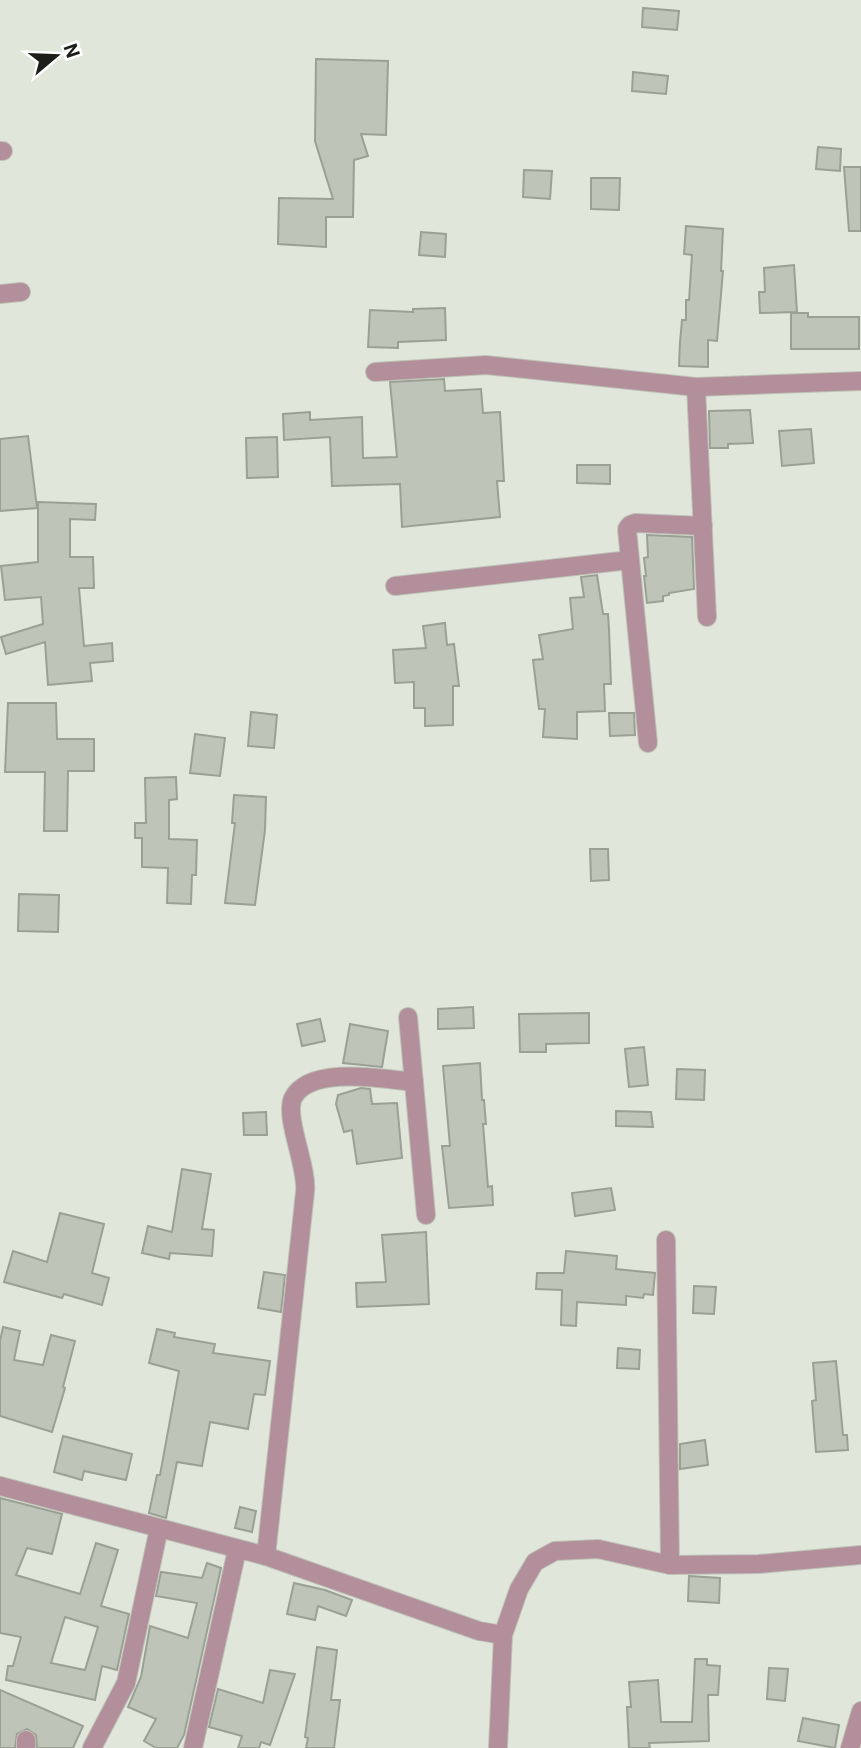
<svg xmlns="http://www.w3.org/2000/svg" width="861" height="1748" font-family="Roboto,sans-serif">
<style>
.building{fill:#bfc4b9;stroke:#9ba095;stroke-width:2;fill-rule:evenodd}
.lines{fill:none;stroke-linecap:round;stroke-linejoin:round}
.minor-casing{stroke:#bdc2b7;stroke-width:20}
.minor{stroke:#b38f9c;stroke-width:18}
</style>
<rect width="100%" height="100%" fill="#e0e6da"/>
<g class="building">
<polygon points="643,8 679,11 677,30 642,27"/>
<polygon points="316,59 388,61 386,135 361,134 368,156 354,160 353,217 326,217 326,247 278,244 279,198 333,199 315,141"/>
<polygon points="633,72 668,76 666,94 632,91"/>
<polygon points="818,147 841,149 840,171 816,169"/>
<polygon points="844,167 861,167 861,231 849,231"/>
<polygon points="524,170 552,171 550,199 523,197"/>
<polygon points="591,178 620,178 619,210 591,209"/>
<polygon points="686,226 723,229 721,271 723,271 717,341 708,340 708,367 679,366 680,342 682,320 686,320 686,300 689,300 692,255 684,254"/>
<polygon points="421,232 446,234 445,257 419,255"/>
<polygon points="794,265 797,312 760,313 759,292 765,292 764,268"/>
<polygon points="445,308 446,340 398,342 398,348 368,347 370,310 413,312 413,309"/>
<polygon points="791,313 808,313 808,317 859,317 859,349 791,349"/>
<polygon points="444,379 445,391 481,389 483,413 500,412 504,481 497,481 500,517 402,527 400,484 332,486 330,437 284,440 283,414 310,412 310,420 362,417 363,458 397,457 390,382"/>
<polygon points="750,410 753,443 728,444 728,448 710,448 709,411"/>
<polygon points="811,429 814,463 782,466 779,431"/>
<polygon points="28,436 37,508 0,511 0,439"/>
<polygon points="277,437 278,477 247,478 246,438"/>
<polygon points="577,465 610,465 610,484 577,483"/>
<polygon points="38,502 96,504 95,520 70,519 70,557 93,557 94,588 79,588 84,646 112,643 113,661 90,663 92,681 48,685 45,642 6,654 1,637 43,624 41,597 5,600 1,566 38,562"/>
<polygon points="647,535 692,537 694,589 669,593 669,595 663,596 663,601 647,603 644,576 646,576 644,558 648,557"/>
<polygon points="597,575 603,614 608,614 609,629 611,684 604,684 605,711 577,712 577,739 543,737 545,709 539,709 533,660 543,659 539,635 573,629 570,598 584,597 581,577"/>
<polygon points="445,623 447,645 454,644 459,686 453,686 453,725 425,726 425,708 414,708 414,682 395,683 393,650 426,648 423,626"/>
<polygon points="8,703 56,703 57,739 94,739 94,771 68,771 67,831 44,831 45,772 5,772"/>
<polygon points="251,712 277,715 274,748 248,746"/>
<polygon points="609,713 634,713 635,735 610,736"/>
<polygon points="195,734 225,738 220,776 190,773"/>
<polygon points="176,777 177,799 169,800 169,839 197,840 196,875 192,875 191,904 167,903 168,868 142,867 142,838 135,838 135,823 146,823 145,778"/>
<polygon points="234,795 266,797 265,830 255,905 225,903 235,823 232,823"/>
<polygon points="590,849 608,849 609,880 591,881"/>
<polygon points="19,894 59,895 58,932 18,931"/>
<polygon points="473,1007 474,1028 438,1029 438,1009"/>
<polygon points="589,1013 589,1043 546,1044 546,1052 520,1052 519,1014"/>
<polygon points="320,1019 325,1041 302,1046 297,1024"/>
<polygon points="350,1024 388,1031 382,1067 343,1063"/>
<polygon points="644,1047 648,1085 629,1087 625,1049"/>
<polygon points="480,1063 482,1100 484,1100 486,1124 483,1124 488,1187 492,1186 493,1205 449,1208 442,1146 450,1146 443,1066"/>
<polygon points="677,1069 705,1070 704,1100 676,1099"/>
<polygon points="361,1088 370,1089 372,1104 397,1103 402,1158 357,1164 352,1130 344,1132 336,1104 338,1095"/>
<polygon points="616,1111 651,1112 653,1127 616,1126"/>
<polygon points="266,1112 267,1135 244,1135 243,1113"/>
<polygon points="182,1169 211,1174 202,1229 214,1230 212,1256 170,1253 169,1259 142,1253 148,1226 172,1232"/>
<polygon points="611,1188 615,1210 575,1216 572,1193"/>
<polygon points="60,1213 104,1224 92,1273 109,1278 102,1305 64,1294 62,1298 4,1282 13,1251 47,1262"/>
<polygon points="426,1232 429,1304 357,1307 356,1283 386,1282 382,1235"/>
<polygon points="566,1251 617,1256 616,1269 655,1273 653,1295 644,1294 643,1298 626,1296 626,1305 577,1302 576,1326 561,1325 562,1290 536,1289 537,1273 564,1273"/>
<polygon points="264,1272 285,1275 281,1312 258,1308"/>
<polygon points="694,1286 716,1287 714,1314 693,1313"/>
<polygon points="3,1327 20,1331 14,1360 43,1365 51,1335 75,1341 63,1387 65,1388 52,1432 0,1416 0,1341"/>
<polygon points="157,1329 175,1333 174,1337 215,1344 213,1353 270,1361 265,1395 254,1394 248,1429 210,1422 202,1466 177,1462 166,1518 149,1513 157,1475 160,1475 179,1371 149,1363"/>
<polygon points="618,1348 640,1350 639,1369 617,1368"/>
<polygon points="836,1361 843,1435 847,1435 848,1450 816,1452 812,1401 816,1400 813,1363"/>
<polygon points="63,1436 132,1454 126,1480 84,1471 82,1480 54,1472"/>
<polygon points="705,1440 708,1465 680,1469 680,1444"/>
<path d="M0,1498L62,1514L52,1554L27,1548L16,1575L80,1594L96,1543L118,1550L101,1606L129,1614L117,1670L102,1666L95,1700L6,1680L8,1666H13L21,1637L0,1633ZM65,1617L98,1627L85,1670L51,1663Z"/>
<polygon points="240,1507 256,1511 252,1532 235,1528"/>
<polygon points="207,1563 221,1568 184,1735 177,1748 156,1748 144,1741 156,1719 128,1707 141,1677 150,1626 188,1638 197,1603 156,1596 161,1572 202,1578"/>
<polygon points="689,1576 720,1578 719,1603 688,1601"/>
<polygon points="294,1583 325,1590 352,1600 346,1616 318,1606 315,1620 287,1614"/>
<polygon points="317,1647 337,1650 331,1700 340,1700 334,1748 306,1748 308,1738 305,1737"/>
<polygon points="695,1659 707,1659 707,1665 720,1666 718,1695 708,1695 709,1741 649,1743 650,1748 629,1748 627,1707 631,1707 629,1682 658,1680 661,1722 692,1722"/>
<polygon points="769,1668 788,1669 785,1701 767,1699"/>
<polygon points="270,1670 295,1674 270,1745 261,1742 259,1748 238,1748 242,1736 209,1727 218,1689 263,1703"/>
<polygon points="0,1690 83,1726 73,1748 37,1748 36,1735 27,1729 17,1734 15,1748 0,1748"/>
<polygon points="803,1718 839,1725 835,1748 798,1741"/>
</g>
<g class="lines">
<defs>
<g id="minor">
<polyline points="0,151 3,151"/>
<polyline points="0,294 21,292"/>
<polyline points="375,372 486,365 696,387 861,381"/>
<polyline points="696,387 707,617"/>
<polyline points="395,586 630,560"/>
<polyline points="648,743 627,529 630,525 635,523 703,526"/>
<polyline points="408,1017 426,1215"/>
<polyline points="666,1240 670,1565"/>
<polyline points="0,1486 266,1556 479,1631 503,1635"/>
<path d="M266,1556C279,1435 292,1313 305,1192C308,1167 284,1117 293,1098C310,1065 384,1079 414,1082"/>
<polyline points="26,1748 26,1740"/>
<polyline points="92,1748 126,1683 159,1528"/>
<polyline points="193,1748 237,1550"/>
<polyline points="498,1748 503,1635 519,1589 535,1562 555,1551 598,1549 670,1565 759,1564 861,1555"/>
<polyline points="850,1748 861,1711"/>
</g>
</defs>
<use href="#minor" class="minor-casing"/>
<use href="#minor" class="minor"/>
</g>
<g transform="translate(56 56) rotate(71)" stroke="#ffffff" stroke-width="5" paint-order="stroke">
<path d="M0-5L12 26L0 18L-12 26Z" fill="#1c1e1a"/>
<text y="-10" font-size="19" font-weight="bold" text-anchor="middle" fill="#1c1e1a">N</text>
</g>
</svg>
